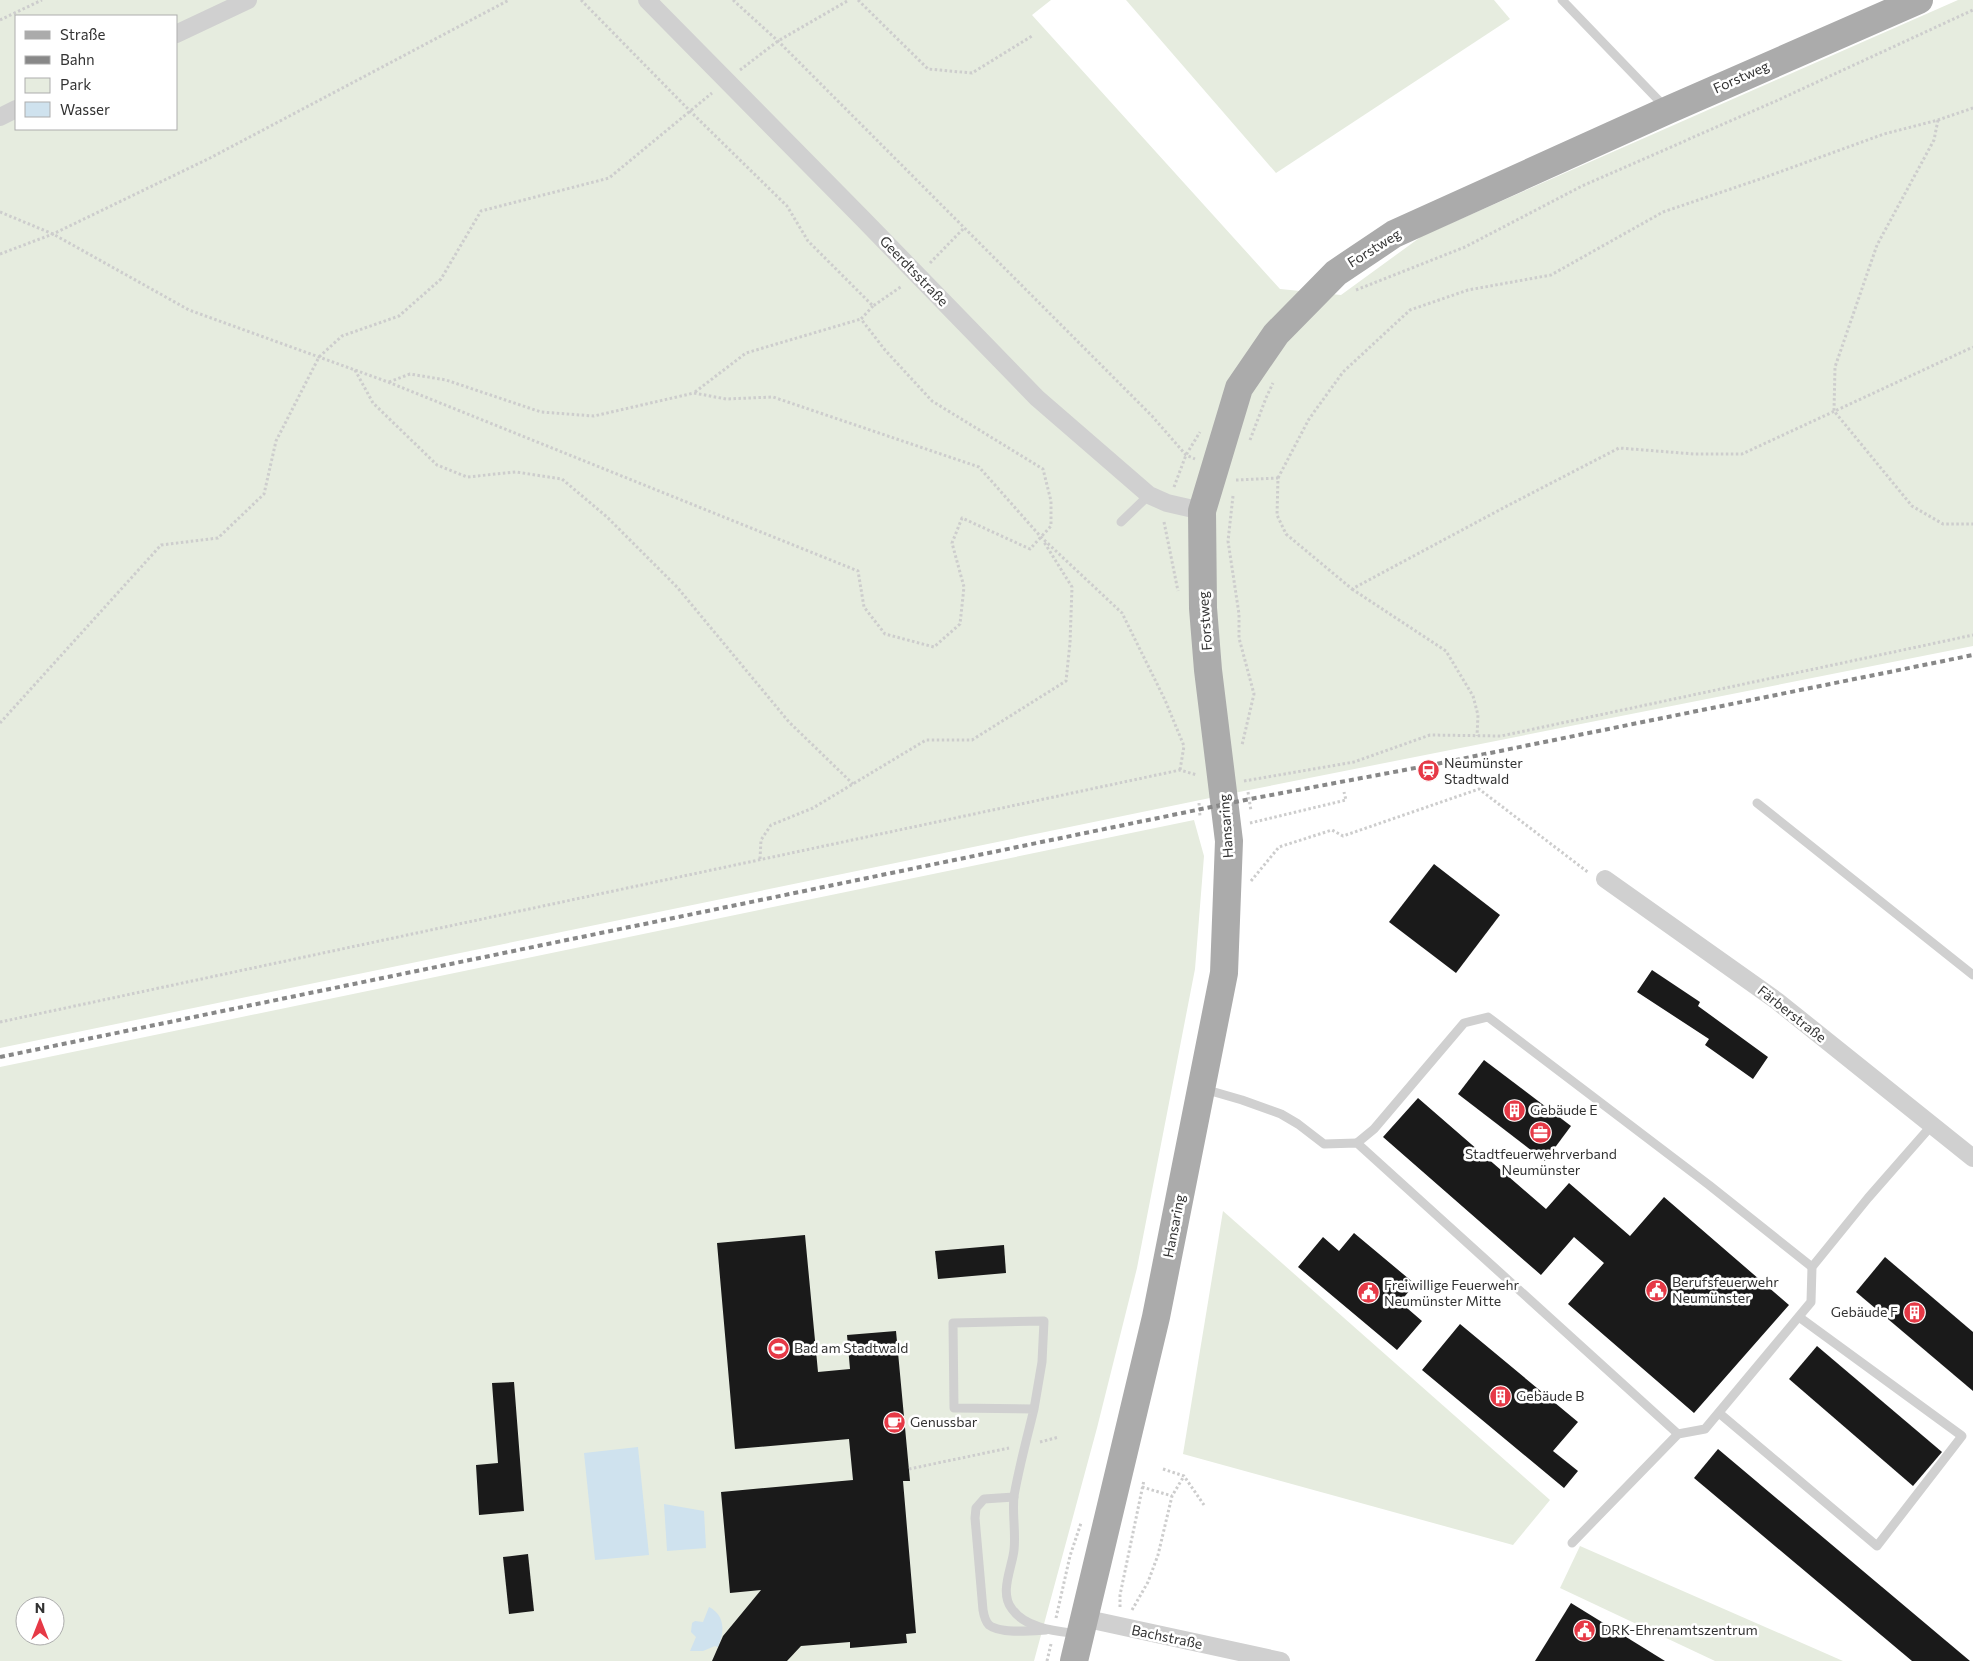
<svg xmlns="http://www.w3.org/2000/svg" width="1973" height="1661" font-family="Commissioner,sans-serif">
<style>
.green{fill:#e6ecdf;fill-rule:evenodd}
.water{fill:#cfe2ee}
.building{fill:#1a1a1a}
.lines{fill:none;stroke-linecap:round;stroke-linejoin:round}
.path{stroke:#cdcdcd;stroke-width:3;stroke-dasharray:2.5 2.5;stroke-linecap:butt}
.service{stroke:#d0d0d0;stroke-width:9}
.minor{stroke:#d0d0d0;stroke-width:18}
.primary{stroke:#ababab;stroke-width:28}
.rail{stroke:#888;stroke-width:4;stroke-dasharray:5 4;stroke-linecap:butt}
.labels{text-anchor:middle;stroke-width:5;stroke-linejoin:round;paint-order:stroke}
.street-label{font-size:14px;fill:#333;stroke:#fff}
.poi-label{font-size:14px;fill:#333;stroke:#fff;text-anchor:start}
</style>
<rect width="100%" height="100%" fill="#fff"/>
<g class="green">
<path d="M0,0H1051L1032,15L1280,289L1341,295L1422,236L1958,0H1973V646L1244,791L0,1048ZM16,16H176V129H16Z"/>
<polygon points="1126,0 1494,0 1510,19 1276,173"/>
<path d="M1194,820L1204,856L1195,969L1137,1268L1097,1428L1034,1661H0V1067ZM25,1606H55V1636H25Z"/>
<polygon points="1223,1211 1550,1500 1513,1545 1183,1454"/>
<polygon points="1580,1546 1843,1661 1715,1661 1560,1588"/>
</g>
<g class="water">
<polygon points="638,1447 649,1555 595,1560 584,1453"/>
<polygon points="664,1504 704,1511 706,1548 667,1551"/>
<path d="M709,1607C725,1615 725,1632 718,1647L715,1646L703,1651H690L696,1637L691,1632L692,1623L695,1621L703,1622Z"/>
</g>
<g class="building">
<polygon points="1434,864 1500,915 1456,973 1389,922"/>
<polygon points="1652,970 1700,1002 1698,1006 1768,1057 1753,1079 1705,1045 1709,1039 1637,992"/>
<polygon points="1484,1060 1571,1126 1545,1161 1458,1094"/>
<polygon points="1418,1098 1546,1209 1569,1183 1630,1236 1664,1197 1789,1305 1694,1413 1568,1304 1604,1263 1574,1237 1541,1275 1383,1137"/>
<polygon points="1354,1233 1415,1284 1400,1302 1422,1321 1397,1350 1298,1267 1323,1237 1339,1251"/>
<polygon points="805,1235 818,1372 850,1369 847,1335 896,1331 910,1481 903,1481 916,1633 906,1634 907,1643 850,1648 850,1642 801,1646 787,1661 712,1661 723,1636 761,1590 730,1593 721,1492 853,1480 849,1439 735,1449 717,1243"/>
<polygon points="1004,1245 1006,1273 938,1279 935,1251"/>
<polygon points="1885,1257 1973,1332 1973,1391 1856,1292"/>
<polygon points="1460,1324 1578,1422 1553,1451 1578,1471 1564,1488 1422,1370"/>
<polygon points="1817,1346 1942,1452 1913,1486 1789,1379"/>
<polygon points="514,1382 524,1511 479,1515 476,1465 498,1463 492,1383"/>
<polygon points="1718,1449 1970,1661 1912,1661 1694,1478"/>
<polygon points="528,1554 534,1611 509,1614 503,1557"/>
<polygon points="1571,1603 1665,1661 1535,1661"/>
</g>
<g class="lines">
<g class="path">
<polyline points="581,0 690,111 787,206 808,241 873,306 902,286"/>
<polyline points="733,0 778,41 1152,416 1186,455 1195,459"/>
<polyline points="858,0 928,69 972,73 1032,36"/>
<polyline points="0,20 42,0"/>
<polyline points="740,70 778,41 849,0"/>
<polyline points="1938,120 1934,140 1877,245 1835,367 1834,411 1912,506 1943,524 1973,524"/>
<polyline points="0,212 53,234 189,310 388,382 858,571 864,607 885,634 934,647 960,624 964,587 952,543 962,518 1030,549 1051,526 1051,501 1043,469 932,401 885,350 861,319 873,306"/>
<polyline points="0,254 53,234 210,158 509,0"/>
<polyline points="930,263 964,228"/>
<polyline points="1356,290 1465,247 1582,186 1776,101 1973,10"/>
<polyline points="355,370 373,403 437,465 467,477 516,472 562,479 607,517 677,587 789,722 853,784"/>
<polyline points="389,382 410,374 446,380 541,412 594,416 694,393 726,399 773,397 979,467 1041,537 1122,613 1165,700 1184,746 1180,770"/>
<polyline points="695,392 746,353 861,319"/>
<polyline points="1250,440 1266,398 1273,383"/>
<polyline points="1278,478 1309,419 1343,372 1410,310 1468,290 1551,275 1663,212 1763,178 1884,134 1938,120 1973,108"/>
<polyline points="1236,480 1278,478 1277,515 1286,534 1352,589 1505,507 1619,448 1694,454 1742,454 1973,347"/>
<polyline points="1174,487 1186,455 1200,432"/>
<polyline points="1233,496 1228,541 1239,614 1239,638 1254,694 1242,745"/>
<polyline points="1164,522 1178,591"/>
<polyline points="1352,589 1446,651 1473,696 1478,715 1477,736"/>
<polyline points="0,723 161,545 218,538 264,494 276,441 319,357 342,336 399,316 441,279 481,211 609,178 712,93"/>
<polyline points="1244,781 1354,762 1430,735 1501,736 1973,635"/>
<polyline points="1248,792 1251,811"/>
<polyline points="1199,803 1200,817"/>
<polyline points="1250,823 1346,800 1344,792"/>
<polyline points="760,859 761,840 771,825 813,808 926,740 972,740 1066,681 1070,643 1072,587 1044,542"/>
<polyline points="1251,881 1279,847 1332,830 1343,836 1479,789 1589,873"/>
<polyline points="0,1022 1180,770 1197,775"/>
<polyline points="1040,1442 1059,1437"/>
<polyline points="909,1469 1009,1448"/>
<polyline points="1163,1469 1184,1476 1204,1505"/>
<polyline points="1142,1487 1172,1496"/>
<polyline points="1120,1607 1120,1595 1144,1480"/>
<polyline points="1132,1610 1148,1582 1158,1555 1172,1496 1184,1476"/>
<polyline points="1056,1618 1070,1556 1081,1523"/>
<polyline points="1047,1661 1051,1644"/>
</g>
<g class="service">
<polyline points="1562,0 1666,108"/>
<polyline points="1121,522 1149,495"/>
<polyline points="1757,803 1973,975"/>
<polyline points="1204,1089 1242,1100 1281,1114 1298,1124 1324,1144 1357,1143 1678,1434"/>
<polyline points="1357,1143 1374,1129 1464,1023 1488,1017 1709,1185 1812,1267"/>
<path d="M1034,1409L1042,1362L1044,1321L953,1323L954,1408L1034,1409C1027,1438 1019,1467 1014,1496C1012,1513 1016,1532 1014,1550C1012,1568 999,1593 1012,1609C1026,1629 1057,1631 1079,1634"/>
<polyline points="1719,1413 1877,1546 1962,1436 1799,1317"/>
<path d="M1014,1497L984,1499L976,1508L975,1518L983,1610C984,1616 985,1621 989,1625C1000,1634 1031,1631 1046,1630"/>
<polyline points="1572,1543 1678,1434 1705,1429 1811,1302 1812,1267 1868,1198 1932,1125"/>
</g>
<g class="minor">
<polyline points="647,0 863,219 1037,398 1149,495 1167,503 1202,511"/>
<polyline points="176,34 248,0"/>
<polyline points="0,117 16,109"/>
<polyline points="1605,879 1777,1001 1973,1158"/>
<polyline points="1083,1618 1281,1661"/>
</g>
<polyline class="primary" points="1074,1661 1156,1317 1224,973 1229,841 1208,670 1203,608 1202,511 1239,388 1276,334 1336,273 1394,234 1668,110 1919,0"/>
<polyline class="rail" points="0,1057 1250,799 1431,765 1973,655"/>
</g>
<defs>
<symbol id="station-disc" viewBox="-11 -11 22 22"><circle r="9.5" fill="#e63946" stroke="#fff"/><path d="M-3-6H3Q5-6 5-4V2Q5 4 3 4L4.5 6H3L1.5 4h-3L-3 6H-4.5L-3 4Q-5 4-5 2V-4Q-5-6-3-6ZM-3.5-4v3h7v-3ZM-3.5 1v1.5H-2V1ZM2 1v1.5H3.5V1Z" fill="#fff"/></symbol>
<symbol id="building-disc" viewBox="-11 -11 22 22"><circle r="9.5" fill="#e63946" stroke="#fff"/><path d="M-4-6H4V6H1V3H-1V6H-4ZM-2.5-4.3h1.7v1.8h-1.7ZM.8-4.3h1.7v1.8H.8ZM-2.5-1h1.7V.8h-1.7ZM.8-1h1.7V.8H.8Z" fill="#fff"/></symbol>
<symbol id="office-disc" viewBox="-11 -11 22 22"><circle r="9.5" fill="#e63946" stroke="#fff"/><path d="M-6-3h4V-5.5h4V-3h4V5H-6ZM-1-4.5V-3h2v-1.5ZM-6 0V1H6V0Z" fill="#fff"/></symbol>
<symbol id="civic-disc" viewBox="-11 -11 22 22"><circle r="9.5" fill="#e63946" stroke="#fff"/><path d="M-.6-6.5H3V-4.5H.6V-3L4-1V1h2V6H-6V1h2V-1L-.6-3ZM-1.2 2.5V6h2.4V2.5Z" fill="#fff"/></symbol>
<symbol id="stadium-disc" viewBox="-11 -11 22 22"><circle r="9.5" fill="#e63946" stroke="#fff"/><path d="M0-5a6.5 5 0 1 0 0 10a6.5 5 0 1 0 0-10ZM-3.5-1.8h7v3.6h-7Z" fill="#fff"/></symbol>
<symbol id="cafe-disc" viewBox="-11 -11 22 22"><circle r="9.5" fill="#e63946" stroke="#fff"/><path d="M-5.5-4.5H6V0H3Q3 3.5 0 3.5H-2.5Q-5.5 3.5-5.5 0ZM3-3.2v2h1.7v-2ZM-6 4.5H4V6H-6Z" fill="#fff"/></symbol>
</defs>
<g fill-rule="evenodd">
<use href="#station-disc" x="1416" y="758" width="25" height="25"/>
<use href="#building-disc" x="1502" y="1098" width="25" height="25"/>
<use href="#office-disc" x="1528" y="1120" width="25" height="25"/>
<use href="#civic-disc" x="1644" y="1278" width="25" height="25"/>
<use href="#civic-disc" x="1356" y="1280" width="25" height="25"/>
<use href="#building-disc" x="1902" y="1300" width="25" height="25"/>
<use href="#stadium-disc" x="766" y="1336" width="25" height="25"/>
<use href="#building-disc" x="1488" y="1384" width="25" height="25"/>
<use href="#cafe-disc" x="882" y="1410" width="25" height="25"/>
<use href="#civic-disc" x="1572" y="1618" width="25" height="25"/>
</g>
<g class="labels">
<g class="street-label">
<text transform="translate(1741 77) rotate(-24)" y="5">Forstweg</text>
<text transform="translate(1374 248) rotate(-32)" y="5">Forstweg</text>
<text transform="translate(914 271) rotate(46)" y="5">Geerdtsstraße</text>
<text transform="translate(1205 621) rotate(-94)" y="5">Forstweg</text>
<text transform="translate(1226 826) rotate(-94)" y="5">Hansaring</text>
<text transform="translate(1792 1014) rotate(38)" y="5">Färberstraße</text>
<text transform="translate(1174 1226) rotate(-79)" y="5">Hansaring</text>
<text transform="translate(1167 1637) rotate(12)" y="5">Bachstraße</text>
</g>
<g class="poi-label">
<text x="1444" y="768">Neumünster<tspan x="1444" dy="16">Stadtwald</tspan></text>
<text x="1530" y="1115">Gebäude E</text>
<text x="1541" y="1159" text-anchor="middle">Stadtfeuerwehrverband<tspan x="1541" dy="16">Neumünster</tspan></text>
<text x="1672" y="1287">Berufsfeuerwehr<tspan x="1672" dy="16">Neumünster</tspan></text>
<text x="1384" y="1290">Freiwillige Feuerwehr<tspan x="1384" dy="16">Neumünster Mitte</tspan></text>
<text x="1898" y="1317" text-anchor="end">Gebäude F</text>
<text x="794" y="1353">Bad am Stadtwald</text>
<text x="1516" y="1401">Gebäude B</text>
<text x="910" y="1427">Genussbar</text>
<text x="1601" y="1635">DRK-Ehrenamtszentrum</text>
</g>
</g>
<rect x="15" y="15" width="162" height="115" fill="#ffffff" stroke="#adadad"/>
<rect x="25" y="31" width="25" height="8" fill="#ababab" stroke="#adadad"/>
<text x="60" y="40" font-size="15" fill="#333333">Straße</text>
<rect x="25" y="56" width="25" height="8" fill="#888888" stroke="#adadad"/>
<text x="60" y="65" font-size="15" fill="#333333">Bahn</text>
<rect x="25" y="78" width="25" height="15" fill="#e6ecdf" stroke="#adadad"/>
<text x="60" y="90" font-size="15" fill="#333333">Park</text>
<rect x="25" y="102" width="25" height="15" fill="#cfe2ee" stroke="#adadad"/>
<text x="60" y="115" font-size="15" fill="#333333">Wasser</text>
<g transform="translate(40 1621)"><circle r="24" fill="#ffffff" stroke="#adadad"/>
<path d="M0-4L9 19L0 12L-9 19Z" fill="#e63946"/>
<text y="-8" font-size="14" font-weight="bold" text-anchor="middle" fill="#333333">N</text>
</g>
</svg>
